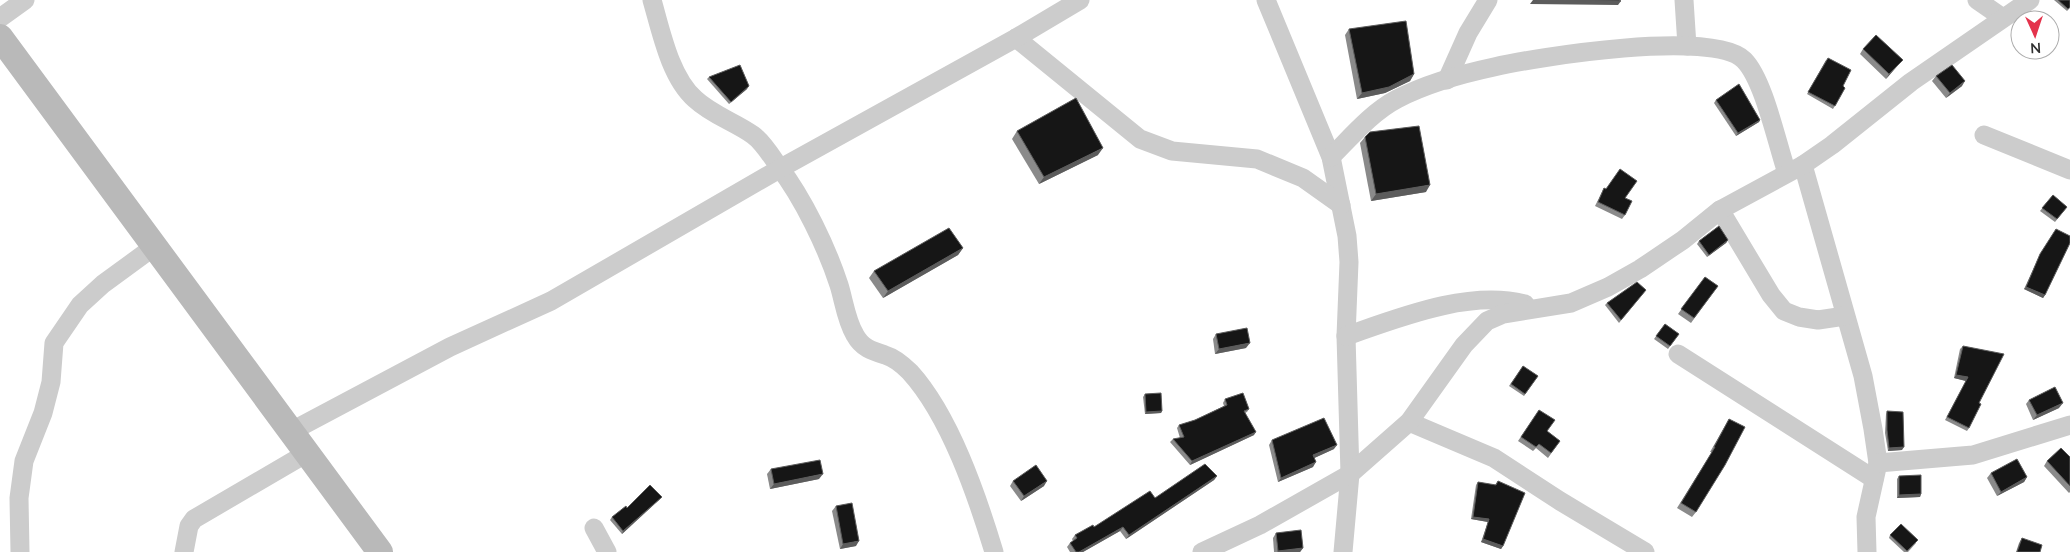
<svg xmlns="http://www.w3.org/2000/svg" width="2070" height="552" font-family="Lato,sans-serif">
<style>
.lines{fill:none;stroke-linecap:round;stroke-linejoin:round}
.minor{stroke:#ccc;stroke-width:19}
.secondary{stroke:#b9b9b9;stroke-width:26}
.wall{fill:#8a8a8a}
.shaded-wall{fill:#5c5c5c}
.building{fill:#161616;stroke:#5c5c5c}
</style>
<rect width="100%" height="100%" fill="#fff"/>
<g class="lines">
<g class="minor">
<path d="M652,0C661,31 670,77 695,99C712,115 735,122 753,135C763,142 772,157 779,167C803,198 827,248 839,285C844,301 846,320 855,335C862,348 872,351 885,355C895,358 903,365 910,372C950,416 977,496 994,552"/>
<polyline points="1266,0 1331,157 1347,236 1349,262 1346,336 1350,474 1343,552"/>
<polyline points="1684,0 1687,46"/>
<polyline points="1977,0 2003,18"/>
<polyline points="0,18 25,0"/>
<polyline points="1016,38 1140,139 1172,151 1257,159 1303,178 1341,205"/>
<polyline points="1447,80 1468,33 1488,0"/>
<polyline points="1984,135 2070,170"/>
<path d="M1331,157C1351,137 1372,112 1397,99C1426,84 1461,74 1494,67C1537,57 1713,29 1744,60C1764,80 1777,144 1787,173"/>
<polyline points="1803,165 1863,376 1873,429 1878,463 1866,517 1867,552"/>
<polyline points="1720,210 1771,295 1784,311 1799,317 1818,320 1845,316"/>
<path d="M1346,336C1398,318 1470,289 1525,304"/>
<polyline points="1678,354 1874,479"/>
<polyline points="1409,422 1494,458 1560,501 1645,552"/>
<polyline points="290,432 450,347 551,301 781,168 1016,38 1080,0"/>
<polyline points="1878,463 1973,455 2070,425"/>
<polyline points="594,528 607,552"/>
<polyline points="20,552 19,498 24,461 43,413 51,382 54,343 80,305 103,284 155,246"/>
<polyline points="184,552 189,526 194,519 307,453"/>
<polyline points="1202,552 1260,525 1350,474 1409,422 1464,345 1487,321 1503,314 1571,303 1608,287 1640,269 1683,240 1720,210 1803,165 1832,145 1911,82 2030,0"/>
</g>
<polyline class="secondary" points="0,37 380,552"/>
</g>
<g class="wall">
<polygon points="2054,0 2070,0 2070,8 2067,11"/>
<polygon points="1349,29 1414,74 1410,81 1385,93 1357,99 1345,35"/>
<polygon points="1863,49 1903,60 1899,64 1886,79 1860,54"/>
<polygon points="1826,60 1843,86 1845,88 1833,109 1807,94"/>
<polygon points="1936,76 1962,86 1946,98 1932,81"/>
<polygon points="709,77 747,89 729,104 707,79"/>
<polygon points="1716,100 1760,120 1759,122 1736,136 1714,103"/>
<polygon points="1017,131 1098,155 1039,184 1012,139"/>
<polygon points="1365,137 1426,192 1371,201 1360,143"/>
<polygon points="1604,188 1625,198 1625,215 1622,219 1595,206"/>
<polygon points="2053,195 2067,207 2055,222 2040,211"/>
<polygon points="2056,229 2045,295 2043,298 2024,289 2039,257"/>
<polygon points="1728,240 1726,243 1707,257 1697,244 1699,241"/>
<polygon points="963,248 958,255 883,298 869,278 874,271"/>
<polygon points="1705,277 1718,286 1691,323 1678,314"/>
<polygon points="1646,290 1619,323 1605,305 1607,303"/>
<polygon points="1665,324 1679,334 1668,349 1654,339"/>
<polygon points="1216,334 1246,348 1215,354 1213,339"/>
<polygon points="1963,346 1979,403 1969,428 1967,431 1945,420 1966,381 1954,378 1960,349"/>
<polygon points="1523,366 1538,376 1524,396 1509,386"/>
<polygon points="1145,394 1162,411 1161,413 1145,414 1143,397"/>
<polygon points="1225,399 1249,409 1247,412 1245,413 1254,435 1190,465 1170,442 1173,439 1180,438 1177,428 1179,425 1195,420 1224,406 1223,403"/>
<polygon points="2029,400 2059,408 2033,420 2026,404"/>
<polygon points="1539,410 1547,431 1560,441 1548,458 1536,448 1533,451 1518,441"/>
<polygon points="1887,411 1902,450 1888,451 1885,433 1886,414"/>
<polygon points="1729,419 1696,512 1692,517 1677,508 1712,452 1710,452"/>
<polygon points="1272,440 1334,449 1314,458 1313,467 1278,482 1269,445"/>
<polygon points="2070,457 2070,492 2069,493 2044,466 2047,461"/>
<polygon points="771,469 819,479 770,489 767,474"/>
<polygon points="1991,473 2027,477 2024,482 1997,496 1987,478"/>
<polygon points="1217,476 1214,480 1126,539 1120,531 1083,552 1070,552 1067,547 1070,543 1073,541 1072,539 1075,535 1094,527 1155,498"/>
<polygon points="1899,476 1921,494 1920,497 1897,498 1897,479"/>
<polygon points="1013,481 1044,486 1021,501 1010,486"/>
<polygon points="1498,481 1503,546 1501,549 1481,542 1488,522 1471,519 1476,485 1478,482 1495,485"/>
<polygon points="660,499 622,534 610,520 612,517 627,508"/>
<polygon points="836,506 856,546 840,549 832,511"/>
<polygon points="1276,533 1303,548 1300,552 1274,552 1273,538"/>
<polygon points="1890,535 1916,543 1908,552 1904,552 1889,538"/>
<polygon points="2022,538 2040,552 2016,552 2019,543"/>
</g>
<g class="shaded-wall">
<polygon points="1533,0 1621,1 1618,5 1530,4"/>
<polygon points="1903,60 1899,64 1886,79 1889,74"/>
<polygon points="1414,74 1410,81 1385,93 1357,99 1362,93"/>
<polygon points="1965,81 1962,86 1946,98 1950,93"/>
<polygon points="749,86 747,89 729,104 731,102"/>
<polygon points="1760,120 1759,122 1736,136 1738,133"/>
<polygon points="1103,148 1098,155 1039,184 1044,177"/>
<polygon points="1430,185 1426,192 1371,201 1376,194"/>
<polygon points="1728,240 1726,243 1707,257 1709,255"/>
<polygon points="963,248 958,255 883,298 888,291"/>
<polygon points="2026,287 2045,295 2043,298 2024,289"/>
<polygon points="1250,343 1246,348 1215,354 1219,349"/>
<polygon points="1956,375 1968,377 1966,381 1954,378"/>
<polygon points="2063,403 2059,408 2033,420 2037,415"/>
<polygon points="1162,411 1161,413 1145,414 1146,412"/>
<polygon points="1256,432 1254,435 1190,465 1192,461"/>
<polygon points="1337,445 1334,449 1310,460 1313,455"/>
<polygon points="1904,447 1902,450 1888,451 1889,448"/>
<polygon points="1316,462 1313,467 1278,482 1281,478"/>
<polygon points="823,474 819,479 770,489 774,484"/>
<polygon points="1217,476 1214,480 1126,539 1129,535"/>
<polygon points="2027,477 2024,482 1997,496 2001,492"/>
<polygon points="1047,481 1044,486 1021,501 1024,496"/>
<polygon points="1921,494 1920,497 1897,498 1899,495"/>
<polygon points="662,497 660,499 622,534 623,531"/>
<polygon points="1473,517 1489,519 1488,522 1471,519"/>
<polygon points="1123,527 1120,531 1083,552 1079,552"/>
<polygon points="1483,539 1503,546 1501,549 1481,542"/>
<polygon points="859,541 856,546 840,549 843,544"/>
<polygon points="1303,548 1300,552 1277,552 1278,551"/>
</g>
<g class="building">
<polygon points="1533,0 1619,0 1621,1"/>
<polygon points="2058,0 2070,0 2070,7 2068,9"/>
<polygon points="1406,21 1414,74 1389,87 1362,93 1349,29"/>
<polygon points="1876,35 1903,60 1889,74 1863,49"/>
<polygon points="1828,58 1851,70 1843,86 1845,88 1835,106 1808,92"/>
<polygon points="740,65 749,86 731,102 709,77"/>
<polygon points="1952,65 1965,81 1950,93 1936,76"/>
<polygon points="1739,84 1760,120 1738,133 1716,100"/>
<polygon points="1076,98 1103,148 1044,177 1017,131"/>
<polygon points="1419,126 1430,185 1376,194 1365,137 1370,132"/>
<polygon points="1620,169 1637,181 1625,198 1632,201 1625,215 1598,202 1604,188 1606,189"/>
<polygon points="2053,195 2067,207 2057,219 2042,208"/>
<polygon points="1719,226 1728,240 1709,255 1699,241"/>
<polygon points="949,228 963,248 888,291 874,271"/>
<polygon points="2056,229 2070,236 2070,243 2045,295 2026,287 2040,254"/>
<polygon points="1705,277 1718,286 1694,318 1681,309"/>
<polygon points="1637,282 1646,290 1621,320 1607,303"/>
<polygon points="1665,324 1679,334 1670,346 1656,336"/>
<polygon points="1247,328 1250,343 1219,349 1216,334"/>
<polygon points="1963,346 2004,354 1979,403 1981,404 1969,428 1947,417 1968,377 1956,375"/>
<polygon points="1523,366 1538,376 1525,394 1511,384"/>
<polygon points="2055,387 2063,403 2037,415 2029,400"/>
<polygon points="1161,393 1162,411 1146,412 1145,394"/>
<polygon points="1243,393 1249,409 1244,411 1256,432 1192,461 1173,439 1184,437 1179,425 1195,420 1227,405 1225,399"/>
<polygon points="1539,410 1555,420 1547,431 1560,441 1551,453 1539,444 1536,447 1521,437"/>
<polygon points="1887,411 1903,412 1904,447 1889,448 1887,430"/>
<polygon points="1324,418 1337,445 1313,455 1316,462 1281,478 1272,440"/>
<polygon points="1729,419 1745,427 1725,465 1696,512 1681,503 1715,447 1714,447"/>
<polygon points="2061,448 2070,457 2070,486 2047,461"/>
<polygon points="2017,459 2027,477 2001,492 1991,473"/>
<polygon points="820,460 823,474 774,484 771,469"/>
<polygon points="1205,464 1217,476 1129,535 1123,527 1079,552 1076,552 1070,543 1077,538 1075,535 1093,525 1094,527 1150,491 1155,498"/>
<polygon points="1036,465 1047,481 1024,496 1013,481"/>
<polygon points="1921,475 1921,494 1899,495 1899,476"/>
<polygon points="1498,481 1525,493 1503,546 1483,539 1489,519 1473,517 1478,482 1496,485"/>
<polygon points="650,485 662,497 623,531 612,517 626,506 627,508"/>
<polygon points="852,503 859,541 843,544 836,506"/>
<polygon points="1901,524 1918,540 1907,551 1890,535"/>
<polygon points="1301,530 1303,548 1278,551 1276,533"/>
<polygon points="2022,538 2042,545 2040,552 2017,552"/>
</g>
<g transform="translate(2035 35) rotate(177)"><circle r="24" fill="#ffffff" stroke="#acacac"/>
<path d="M0-4L9 19L0 12L-9 19Z" fill="#e4334c"/>
<text y="-8" font-size="14" font-weight="bold" text-anchor="middle" fill="#2f2f2f">N</text>
</g>
</svg>
